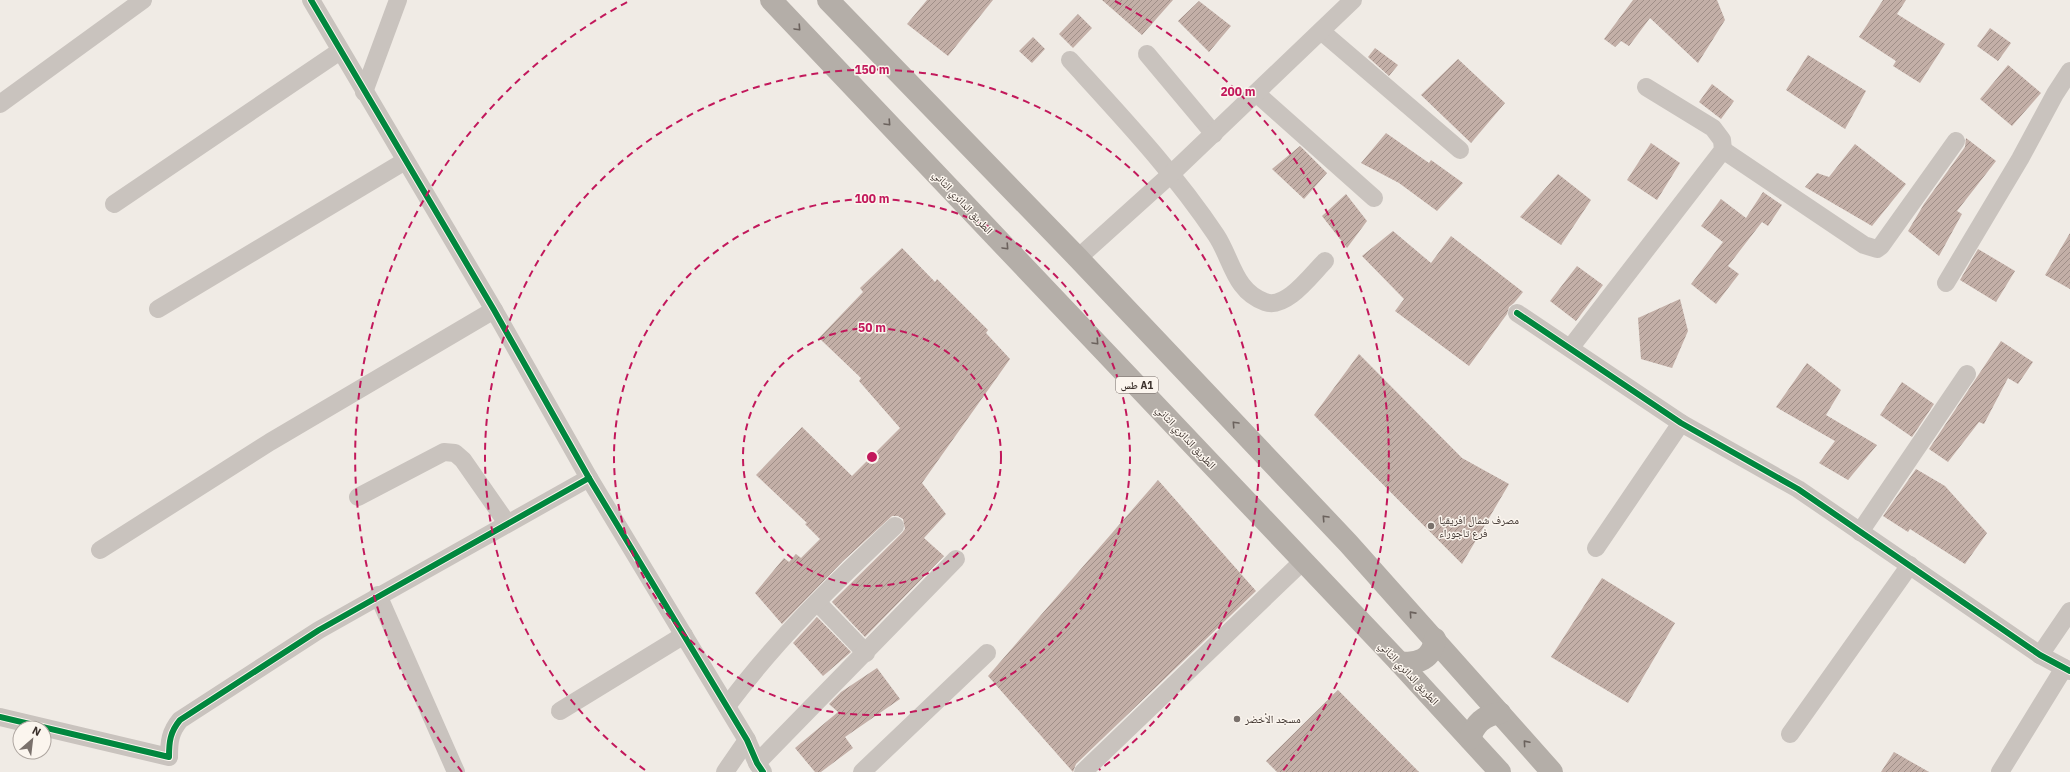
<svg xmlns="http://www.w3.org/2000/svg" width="2070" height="772" font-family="'IBM Plex Sans','Noto Naskh Arabic',sans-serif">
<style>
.building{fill:url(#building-hatch)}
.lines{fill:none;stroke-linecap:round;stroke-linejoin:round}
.minor{stroke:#c9c3be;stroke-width:18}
.trunk{stroke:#b4aea8;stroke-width:22}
.cycleway-casing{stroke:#fbf5ee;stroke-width:8}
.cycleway{stroke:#00873e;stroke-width:6}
.oneway{stroke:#6b625d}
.ring{fill:none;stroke:#c2185b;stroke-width:2;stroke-dasharray:7 5}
.poi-dot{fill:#7a716c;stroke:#fbf5ee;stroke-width:1.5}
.labels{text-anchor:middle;stroke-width:3;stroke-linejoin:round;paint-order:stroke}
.shield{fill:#fbf5ee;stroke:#756b66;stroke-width:1}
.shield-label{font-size:10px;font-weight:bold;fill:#3b302b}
.street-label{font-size:11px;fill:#3b302b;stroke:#fbf5ee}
.poi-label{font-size:11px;fill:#3b302b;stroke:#fbf5ee;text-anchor:start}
.centre{fill:#c2185b;stroke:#fbf5ee;stroke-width:2}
.ring-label{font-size:12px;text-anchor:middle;font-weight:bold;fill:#c2185b;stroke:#fbf5ee;stroke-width:3;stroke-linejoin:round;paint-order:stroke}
</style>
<defs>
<pattern id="building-hatch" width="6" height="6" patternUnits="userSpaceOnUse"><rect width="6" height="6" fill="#c3afa7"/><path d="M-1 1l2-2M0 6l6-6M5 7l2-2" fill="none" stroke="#a08f88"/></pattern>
</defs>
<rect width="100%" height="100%" fill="#f0ebe5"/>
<g class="building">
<polygon points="927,0 993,0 948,56 907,24"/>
<polygon points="1102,0 1173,0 1142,35"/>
<polygon points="1633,0 1717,0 1725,20 1698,63 1650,18 1629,46 1621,41 1615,47 1604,39"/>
<polygon points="1883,0 1906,0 1897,14 1945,44 1920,83 1893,66 1896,61 1859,37"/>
<polygon points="1199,1 1231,26 1209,52 1178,21"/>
<polygon points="1078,14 1092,28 1073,48 1059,34"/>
<polygon points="1990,28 2011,43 1998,61 1977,46"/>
<polygon points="1033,37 1045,49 1032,63 1019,51"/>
<polygon points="1375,48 1398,65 1389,76 1368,57"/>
<polygon points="1808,55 1866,91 1845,129 1786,90"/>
<polygon points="1458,59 1505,103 1471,143 1421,95"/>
<polygon points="2008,65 2041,93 2012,126 1980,99"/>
<polygon points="1712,84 1734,101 1721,119 1699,102"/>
<polygon points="1386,133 1429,163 1431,160 1463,183 1437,211 1399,183 1361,163"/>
<polygon points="1966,138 1996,161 1957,211 1962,214 1939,256 1908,231 1924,204 1965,147"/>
<polygon points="1651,143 1680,163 1657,200 1627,180"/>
<polygon points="1855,144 1906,184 1872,226 1805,187 1817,173 1829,177"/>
<polygon points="1300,146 1327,173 1304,199 1272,169"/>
<polygon points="1558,174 1591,200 1561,245 1520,217"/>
<polygon points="1763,192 1782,205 1768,226 1762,222 1728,266 1739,274 1716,304 1691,284 1723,242 1701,226 1721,199 1746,218"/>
<polygon points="1346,194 1367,221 1347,248 1322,216"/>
<polygon points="1393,231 1431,263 1451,236 1523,292 1514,303 1509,307 1507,314 1469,366 1395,311 1404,299 1362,256"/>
<polygon points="2070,233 2070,289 2045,275"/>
<polygon points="902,248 935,282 937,279 988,330 986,333 1010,359 922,483 946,514 924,538 944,556 865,637 832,602 902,533 905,529 903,519 898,516 892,516 843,561 782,624 755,593 784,558 789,562 796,554 801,558 820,539 805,524 807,523 756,475 802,427 852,476 900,428 859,381 861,378 819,338 863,292 860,288"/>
<polygon points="1978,249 2015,271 1996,302 1960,280"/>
<polygon points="1577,266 1603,285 1576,321 1550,301"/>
<polygon points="1680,299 1688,331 1672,368 1641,359 1638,318"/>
<polygon points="2001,341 2033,362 2018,384 2008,378 1984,424 1979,422 1948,462 1929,449"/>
<polygon points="1359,354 1462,458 1509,484 1462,564 1314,415"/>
<polygon points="1807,363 1841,390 1826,415 1877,445 1848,480 1819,463 1835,441 1776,407"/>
<polygon points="1902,382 1934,404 1912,437 1880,415"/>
<polygon points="1916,469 1945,486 1987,533 1965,564 1910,529 1908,532 1883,516"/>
<polygon points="1158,480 1256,591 1076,764 1073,772 988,676"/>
<polygon points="1602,578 1675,623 1628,703 1551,657"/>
<polygon points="817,617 851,652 823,676 793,643"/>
<polygon points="877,668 900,699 845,737 853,748 821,772 815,772 795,748 838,712 829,704 841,692"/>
<polygon points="1338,690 1419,772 1277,772 1266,761"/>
<polygon points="1894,752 1929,772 1881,772"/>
</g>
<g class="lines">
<g class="minor">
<polyline points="311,0 494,310 589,478 747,740 757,763 763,772"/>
<polyline points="1321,31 1460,150"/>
<polyline points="1147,54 1214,134"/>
<path d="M1070,60C1121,116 1174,172 1216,235C1232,259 1234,291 1265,302C1286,310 1311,275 1325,261"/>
<polyline points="364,92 398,0"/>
<polyline points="1256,93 1374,198"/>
<polyline points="0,104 143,0"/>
<polyline points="1723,150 1864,245 1877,249 1881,246 1956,141"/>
<polyline points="114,204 340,51"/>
<polyline points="1078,258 1170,175 1353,0"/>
<polyline points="1946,283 2020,159 2055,94 2070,71"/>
<polyline points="158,309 405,161"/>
<polyline points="1517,313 1681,423 1798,489 2040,655 2070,671"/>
<polyline points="1571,347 1723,150 1722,140 1713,128 1646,87"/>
<polyline points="358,497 444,452 455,453 463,460 507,523"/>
<polyline points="1860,532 1967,374"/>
<polyline points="1596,548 1681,423"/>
<polyline points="100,550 270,442 494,310"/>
<polyline points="378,595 456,772"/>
<polyline points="817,602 866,653"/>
<polyline points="2040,655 2070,611"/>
<path d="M727,706C776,640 835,582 895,526"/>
<polyline points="560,711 684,635"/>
<path d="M0,717L169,757C169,742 170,732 180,720L319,630L589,478"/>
<polyline points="1790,734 1910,565"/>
<polyline points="757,763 956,559"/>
<polyline points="725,772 747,740"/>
<polyline points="862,772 987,653"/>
<polyline points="1083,772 1303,561"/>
<polyline points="2000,772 2064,668"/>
</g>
<g class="trunk">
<polyline points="771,0 1399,662 1500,772"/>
<polyline points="828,0 1078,258 1348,543 1552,772"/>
<path d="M1399,662C1418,665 1432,659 1435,639"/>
<path d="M1470,739C1474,724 1484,715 1500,713"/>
</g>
<defs>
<g id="cycleway">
<polyline points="311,0 494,310 589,478 747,740 757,763 763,772"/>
<polyline points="1517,313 1681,423 1798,489 2040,655 2070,671"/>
<path d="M0,717L169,757C169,742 170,732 180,720L319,630L589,478"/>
</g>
</defs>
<use href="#cycleway" class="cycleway-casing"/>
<use href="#cycleway" class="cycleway"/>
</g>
<defs><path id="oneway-chevron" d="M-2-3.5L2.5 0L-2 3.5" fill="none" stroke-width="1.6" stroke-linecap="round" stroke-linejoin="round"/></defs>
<g class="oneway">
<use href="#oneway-chevron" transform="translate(798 28) rotate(47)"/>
<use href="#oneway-chevron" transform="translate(888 123) rotate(47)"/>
<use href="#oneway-chevron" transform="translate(1006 247) rotate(47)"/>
<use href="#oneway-chevron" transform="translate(1096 342) rotate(47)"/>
<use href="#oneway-chevron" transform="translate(1235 424) rotate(-133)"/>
<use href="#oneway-chevron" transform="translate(1325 518) rotate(-133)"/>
<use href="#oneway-chevron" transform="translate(1412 614) rotate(-132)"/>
<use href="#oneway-chevron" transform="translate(1526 743) rotate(-131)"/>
</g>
<g class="ring">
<circle cx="872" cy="457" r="129"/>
<circle cx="872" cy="457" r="258"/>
<path d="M645 770A387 387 0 1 1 1099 770"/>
<path d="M462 772A517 517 0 0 1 629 1M1115 1A517 517 0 0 1 1282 772"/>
</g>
<g class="poi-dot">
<circle cx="1431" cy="526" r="4"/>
<circle cx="1237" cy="719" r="4"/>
</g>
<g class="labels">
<rect class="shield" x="1116" y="377" width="42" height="16" rx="3"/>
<g class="shield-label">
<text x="1137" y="389">طس A1</text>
</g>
<g class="street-label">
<text transform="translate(963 202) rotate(47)" y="4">الطريق الدائري الثاني</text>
<text transform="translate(1186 437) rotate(47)" y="4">الطريق الدائري الثاني</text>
<text transform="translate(1409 673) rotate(47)" y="4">الطريق الدائري الثاني</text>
</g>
<g class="poi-label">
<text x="1439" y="524">مصرف شمال افريقيا<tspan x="1439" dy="13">فرع تاجوراء</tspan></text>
<text x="1245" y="723">مسجد الأخضر</text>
</g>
</g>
<circle cx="872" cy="457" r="6" class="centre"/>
<g class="ring-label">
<text x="872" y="74">150 m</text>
<text x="1238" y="96">200 m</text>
<text x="872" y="203">100 m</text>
<text x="872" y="332">50 m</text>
</g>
<g transform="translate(32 740) rotate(28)"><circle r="19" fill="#fbf5ee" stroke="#aea6a0"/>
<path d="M0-3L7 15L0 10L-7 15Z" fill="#7a716c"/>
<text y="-6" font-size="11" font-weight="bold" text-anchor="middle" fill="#3b302b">N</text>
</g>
</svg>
